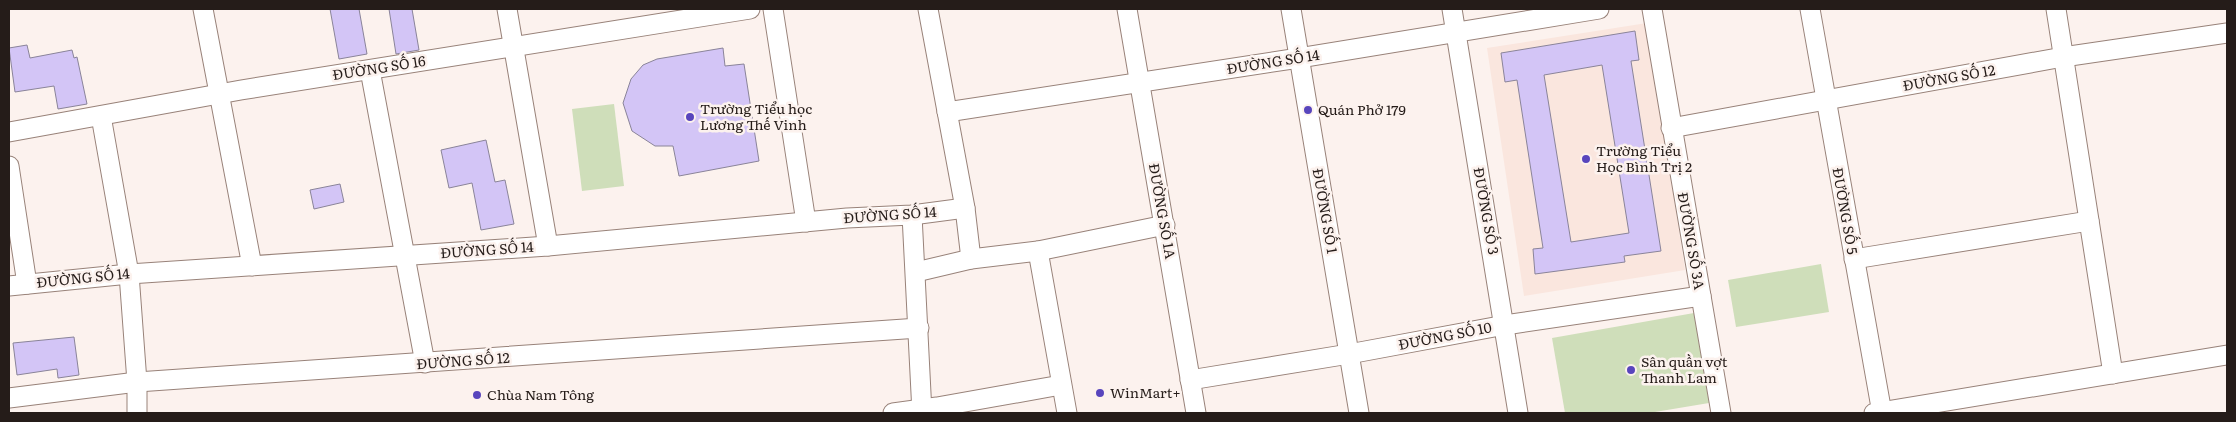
<svg xmlns="http://www.w3.org/2000/svg" width="2236" height="422" font-family="Literata,serif">
<style>
.built{fill:#fae6de}
.green{fill:#cfdeba}
.building{fill:#d3c5f6;stroke:#8a8499;fill-rule:evenodd}
.lines{fill:none;stroke-linecap:round;stroke-linejoin:round}
.minor-casing{stroke:#988279;stroke-width:21}
.minor{stroke:#fff;stroke-width:19}
.poi-dot{fill:#5845bd;stroke:#fcf2ee;stroke-width:2}
.labels{text-anchor:middle;stroke-width:5;stroke-linejoin:round;paint-order:stroke}
.street-label{font-size:14px;fill:#251c19;stroke:#fcf2ee}
.poi-label{font-size:14px;fill:#251c19;stroke:#fcf2ee;text-anchor:start}
</style>
<rect width="100%" height="100%" fill="#fcf2ee"/>
<polygon class="built" points="1647,23 1685,270 1524,296 1487,48"/>
<g class="green">
<polygon points="614,104 624,186 582,191 572,109"/>
<polygon points="1821,264 1829,312 1736,327 1728,280"/>
<polygon points="1694,313 1709,403 1649,413 1565,413 1552,338"/>
</g>
<g class="building">
<polygon points="330,9 359,9 367,54 339,59"/>
<polygon points="389,9 412,9 419,50 396,54"/>
<path d="M1635,31L1639,60L1631,61L1661,251L1624,256L1625,262L1535,274L1533,249L1543,248L1517,80L1505,82L1501,53ZM1602,65L1629,233L1571,242L1544,75Z"/>
<polygon points="27,45 30,58 72,50 74,58 77,57 87,104 58,109 54,86 15,92 9,48"/>
<polygon points="723,48 725,66 744,64 759,161 679,176 673,146 655,146 632,131 623,103 631,79 643,65 657,59"/>
<polygon points="486,140 495,182 505,180 514,224 481,230 472,183 449,188 441,150"/>
<polygon points="340,184 344,202 314,209 310,190"/>
<polygon points="74,337 79,375 58,378 57,369 17,375 13,343"/>
</g>
<g class="lines">
<defs>
<g id="minor">
<polyline points="203,9 252,266"/>
<polyline points="507,9 548,246"/>
<polyline points="773,9 806,222"/>
<polyline points="928,9 965,208 971,259"/>
<polyline points="1127,9 1196,413"/>
<polyline points="1291,9 1359,413"/>
<polyline points="1452,9 1518,413"/>
<polyline points="1652,9 1721,413"/>
<polyline points="1810,9 1882,413"/>
<polyline points="2056,9 2113,374"/>
<polyline points="370,70 425,363"/>
<polyline points="947,112 1299,58 1599,9"/>
<polyline points="101,116 129,274 137,382 137,413"/>
<polyline points="1671,128 2063,57 2227,33"/>
<polyline points="9,132 241,90 750,9"/>
<polyline points="9,166 27,284"/>
<polyline points="912,215 922,413"/>
<polyline points="1038,251 1067,413"/>
<polyline points="1854,259 2089,221"/>
<polyline points="916,272 971,259 1038,251 1165,225"/>
<polyline points="9,286 129,274 548,246 847,218 912,215 965,208"/>
<polyline points="1190,380 1349,354 1505,325 1701,296"/>
<polyline points="9,398 137,382 919,328"/>
<polyline points="893,413 937,407 1061,385"/>
<polyline points="1874,413 2227,355"/>
</g>
</defs>
<use href="#minor" class="minor-casing"/>
<use href="#minor" class="minor"/>
</g>
<g class="poi-dot">
<circle cx="1308" cy="110" r="5"/>
<circle cx="690" cy="117" r="5"/>
<circle cx="1586" cy="159" r="5"/>
<circle cx="1631" cy="370" r="5"/>
<circle cx="1100" cy="393" r="5"/>
<circle cx="477" cy="395" r="5"/>
</g>
<g class="labels">
<g class="street-label">
<text transform="translate(1273 62) rotate(-9)" y="5">ĐƯỜNG SỐ 14</text>
<text transform="translate(379 68) rotate(-9)" y="5">ĐƯỜNG SỐ 16</text>
<text transform="translate(1949 78) rotate(-10)" y="5">ĐƯỜNG SỐ 12</text>
<text transform="translate(1162 211) rotate(80)" y="5">ĐƯỜNG SỐ 1A</text>
<text transform="translate(1325 211) rotate(80)" y="5">ĐƯỜNG SỐ 1</text>
<text transform="translate(1486 211) rotate(80)" y="5">ĐƯỜNG SỐ 3</text>
<text transform="translate(1845 211) rotate(80)" y="5">ĐƯỜNG SỐ 5</text>
<text transform="translate(890 215) rotate(-4)" y="5">ĐƯỜNG SỐ 14</text>
<text transform="translate(1691 241) rotate(80)" y="5">ĐƯỜNG SỐ 3A</text>
<text transform="translate(487 250) rotate(-4)" y="5">ĐƯỜNG SỐ 14</text>
<text transform="translate(83 278) rotate(-6)" y="5">ĐƯỜNG SỐ 14</text>
<text transform="translate(1445 336) rotate(-11)" y="5">ĐƯỜNG SỐ 10</text>
<text transform="translate(463 361) rotate(-4)" y="5">ĐƯỜNG SỐ 12</text>
</g>
<g class="poi-label">
<text x="700" y="114">Trường Tiểu học<tspan x="700" dy="16">Lương Thế Vinh</tspan></text>
<text x="1318" y="115">Quán Phở 179</text>
<text x="1596" y="156">Trường Tiểu<tspan x="1596" dy="16">Học Bình Trị 2</tspan></text>
<text x="1641" y="367">Sân quần vợt<tspan x="1641" dy="16">Thanh Lam</tspan></text>
<text x="1110" y="398">WinMart+</text>
<text x="487" y="400">Chùa Nam Tông</text>
</g>
</g>
<rect width="2236" height="422" fill="none" stroke="#251c19" stroke-width="20"/>
</svg>
